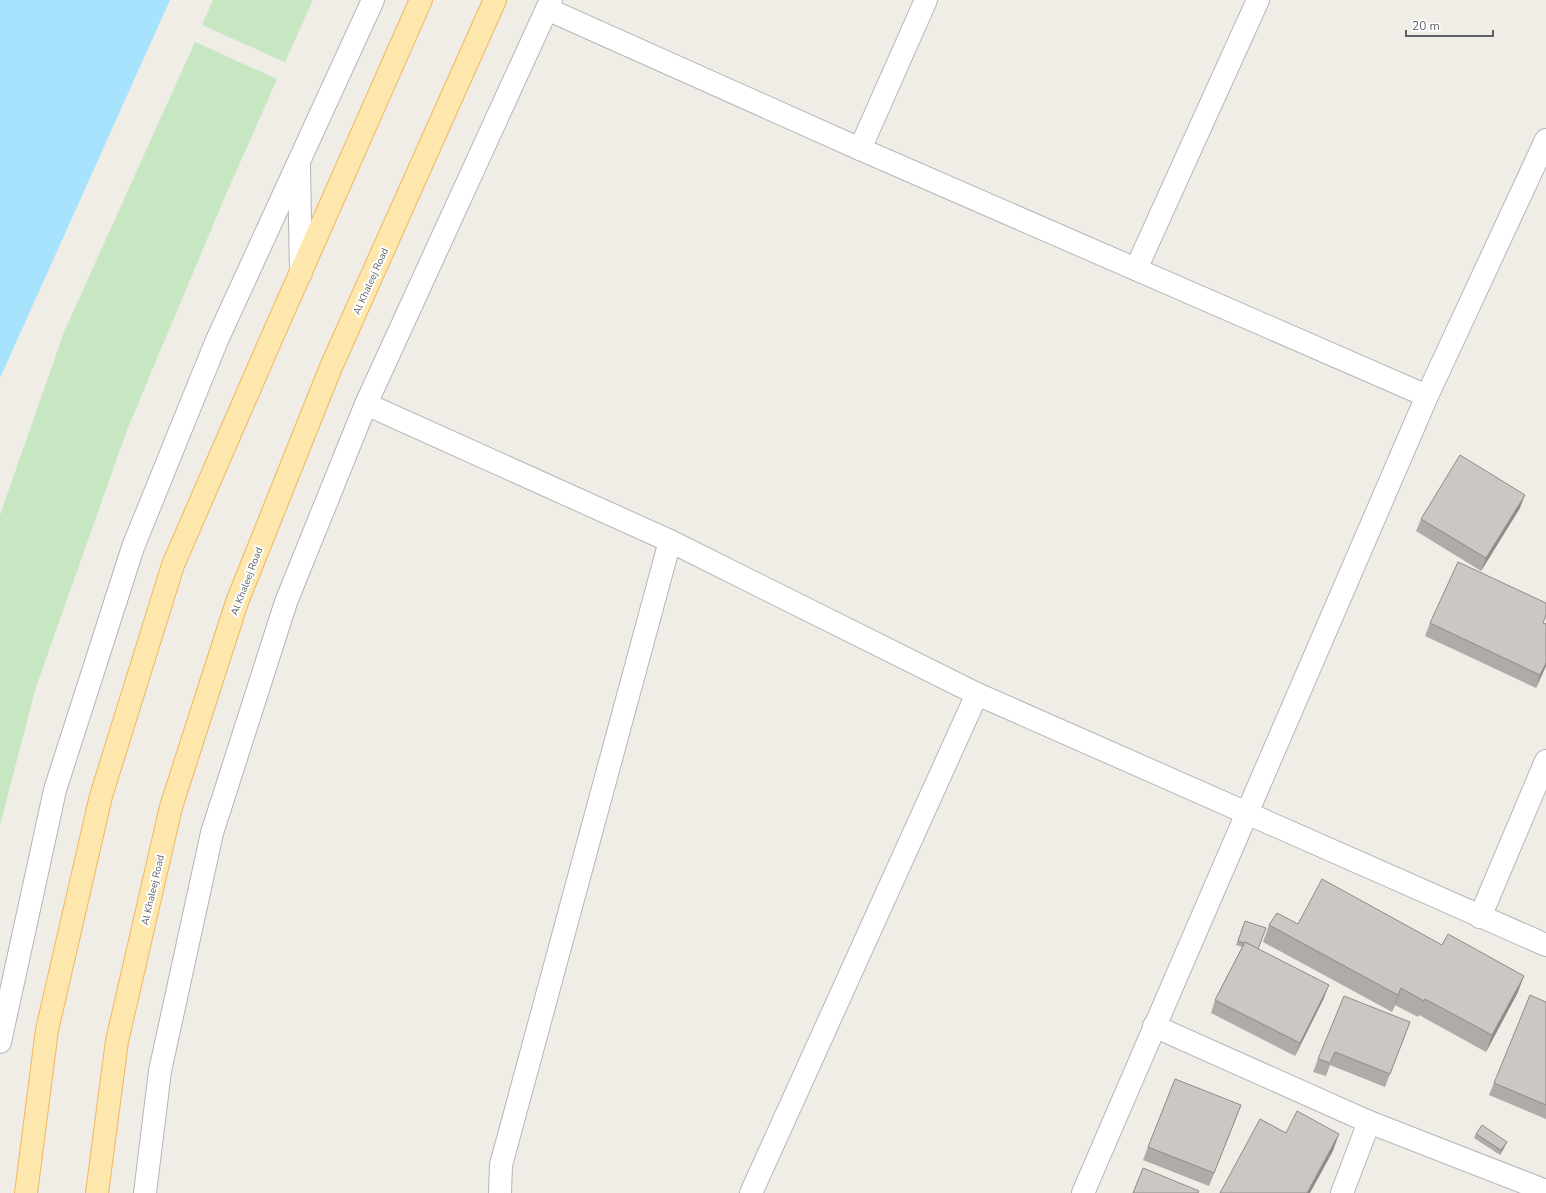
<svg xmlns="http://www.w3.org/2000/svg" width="1546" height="1193" font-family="'Nunito Sans',sans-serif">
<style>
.green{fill:#c7e7c3}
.water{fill:#a8e3fe}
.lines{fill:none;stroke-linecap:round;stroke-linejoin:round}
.street-casing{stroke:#b3b7ba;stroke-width:24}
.secondary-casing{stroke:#b2b6ba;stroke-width:24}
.primary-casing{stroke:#f0b65f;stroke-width:24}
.street{stroke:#fff;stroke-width:22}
.secondary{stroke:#fff;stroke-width:22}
.primary{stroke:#fee7ad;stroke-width:22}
.wall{fill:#afaba8}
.shaded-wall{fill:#8f8b88}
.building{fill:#ccc7c3;stroke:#8f8b88}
.labels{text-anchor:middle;stroke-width:4;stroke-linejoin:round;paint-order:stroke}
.street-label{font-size:10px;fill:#5e6266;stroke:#fff}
</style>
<rect width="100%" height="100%" fill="#f0ece6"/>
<g class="green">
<polygon points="213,0 313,0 285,62 202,25"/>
<polygon points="195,42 277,79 224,199 127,430 36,687 0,825 0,515 64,332"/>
</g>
<polygon class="water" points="0,0 170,0 0,378"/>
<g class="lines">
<defs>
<g id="street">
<polyline points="547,9 860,149 1427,396"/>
<polyline points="860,149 926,0"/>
<polyline points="1136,269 1258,0"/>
<polyline points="366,404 670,541 977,694 1546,945"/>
<polyline points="1480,917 1546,761"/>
<polyline points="1154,1026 1369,1122 1546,1191"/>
<polyline points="500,1193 501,1165 670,541"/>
<polyline points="751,1193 977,694"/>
<polyline points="1083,1193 1427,396 1546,140"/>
<polyline points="1342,1193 1369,1122"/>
</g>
<g id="secondary">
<polyline points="299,167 301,273"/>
<polyline points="0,1042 55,790 133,547 217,340 373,0"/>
<polyline points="145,1193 160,1071 212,833 286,602 366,404 551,0"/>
</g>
<g id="primary">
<polyline points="26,1193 47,1030 101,796 173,565 269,344 421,0"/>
<polyline points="97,1193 117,1041 171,807 237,602 331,367 495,0"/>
</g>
</defs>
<use href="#street" class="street-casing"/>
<use href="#secondary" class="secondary-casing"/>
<use href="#primary" class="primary-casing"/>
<use href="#street" class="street"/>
<use href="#secondary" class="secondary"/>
<use href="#primary" class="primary"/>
</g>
<g class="wall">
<polygon points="1520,508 1481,571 1416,531 1421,519"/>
<polygon points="1430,623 1543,623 1546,624 1546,666 1536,688 1425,636"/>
<polygon points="1245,921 1258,949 1324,998 1295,1056 1211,1013 1215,1000 1242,947 1236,945"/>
<polygon points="1269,925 1518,992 1486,1052 1419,1015 1418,1017 1395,1005 1392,1012 1263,942"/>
<polygon points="1546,1002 1546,1119 1489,1095 1494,1083"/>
<polygon points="1410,1022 1385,1087 1330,1065 1326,1076 1313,1072 1318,1059"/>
<polygon points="1241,1105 1209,1186 1143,1160 1148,1147"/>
<polygon points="1476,1134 1507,1142 1505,1146 1500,1155 1474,1138"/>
</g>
<g class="shaded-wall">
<polygon points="1525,495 1520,508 1481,571 1486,558"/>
<polygon points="1546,663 1546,666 1536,688 1540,675"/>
<polygon points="1524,976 1518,992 1486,1052 1492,1035"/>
<polygon points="1329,985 1324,998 1295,1056 1300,1043"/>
<polygon points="1401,988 1395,1005 1392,1012 1398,995"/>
<polygon points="1241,1105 1236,1118 1209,1186 1214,1173"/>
<polygon points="1339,1134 1333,1151 1310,1193 1307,1193"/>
<polygon points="1507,1142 1505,1146 1500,1155 1501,1150"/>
</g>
<g class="building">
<polygon points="1460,455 1525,495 1486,558 1421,519"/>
<polygon points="1458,562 1546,603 1546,615 1543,623 1546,624 1546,663 1540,675 1430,623"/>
<polygon points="1322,879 1442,945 1448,934 1524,976 1492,1035 1425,999 1424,1001 1401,988 1398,995 1269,925 1277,913 1298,924"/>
<polygon points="1245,921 1266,928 1258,949 1245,942 1244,943 1238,941"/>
<polygon points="1245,942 1329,985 1300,1043 1215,1000"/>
<polygon points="1530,995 1546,1002 1546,1105 1494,1083"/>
<polygon points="1344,996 1410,1022 1390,1074 1335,1052 1330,1063 1318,1059"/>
<polygon points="1175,1079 1241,1105 1214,1173 1148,1147"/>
<polygon points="1297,1111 1339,1134 1307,1193 1220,1193 1260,1119 1286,1133"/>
<polygon points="1482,1125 1507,1142 1501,1150 1476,1134"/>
<polygon points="1143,1168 1199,1191 1198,1193 1133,1193"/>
</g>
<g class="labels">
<g class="street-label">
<text transform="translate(370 281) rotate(-66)" y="4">Al Khaleej Road</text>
<text transform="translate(246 581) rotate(-69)" y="4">Al Khaleej Road</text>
<text transform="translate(152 890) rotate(-77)" y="4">Al Khaleej Road</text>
</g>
</g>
<path d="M1406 30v6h87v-6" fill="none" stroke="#5e6266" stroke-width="2"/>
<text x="1412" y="30" font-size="12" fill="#5e6266" stroke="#ffffff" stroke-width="3" paint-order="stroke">20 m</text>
</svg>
